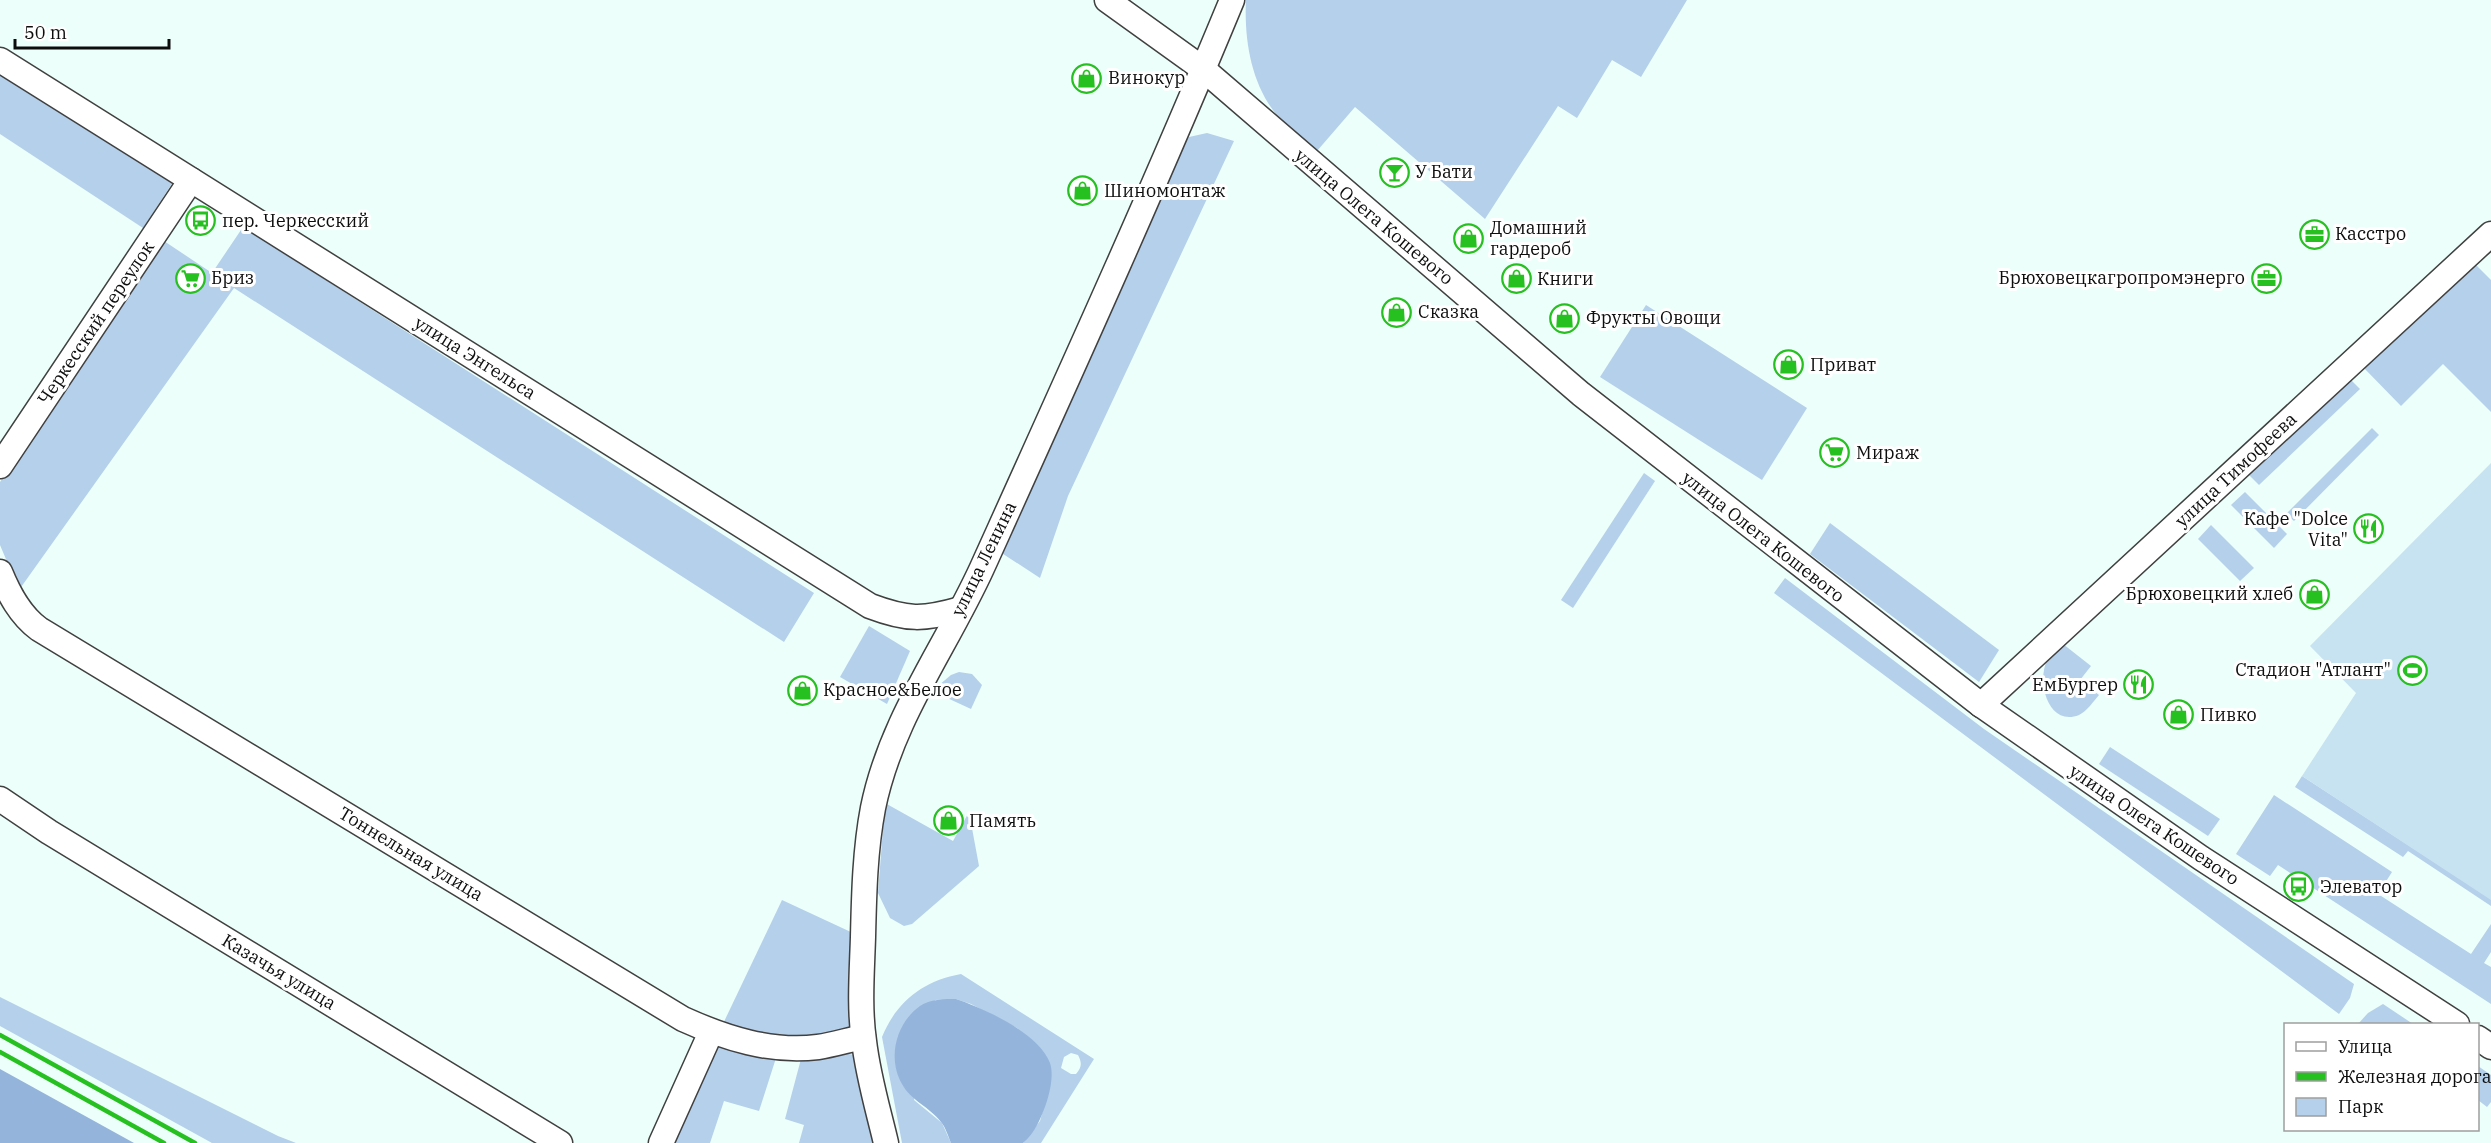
<svg xmlns="http://www.w3.org/2000/svg" width="2491" height="1143" font-family="'IBM Plex Serif',serif">
<style>
.green{fill:#b5d0ea;fill-rule:evenodd}
.forest{fill:#94b4db}
.pitch{fill:#c7e2f1}
.lines{fill:none;stroke-linecap:round;stroke-linejoin:round}
.minor-casing{stroke:#404040;stroke-width:27}
.minor{stroke:#fff;stroke-width:24}
.rail{stroke:#27c021;stroke-width:4.5}
.labels{text-anchor:middle;stroke-width:6;stroke-linejoin:round;paint-order:stroke}
.poi-label{font-size:18px;fill:#0d0d0d;stroke:#fff;text-anchor:start}
.street-label{font-size:18px;fill:#0d0d0d;stroke:#fff}
</style>
<rect width="100%" height="100%" fill="#ecfffb"/>
<g class="green">
<path d="M1246,0H1687L1641,77L1612,60L1577,118L1558,106L1485,219L1355,107L1317,151C1304,139 1287,128 1276,114C1251,83 1244,39 1246,0Z"/>
<polygon points="0,73 173,182 143,228 0,134"/>
<polygon points="1207,133 1234,141 1068,496 1040,578 997,550 1180,145 1189,137"/>
<polygon points="243,227 814,593 784,642 234,288 19,590 0,545 0,482 161,239 212,273"/>
<polygon points="2475,264 2491,280 2491,412 2443,364 2401,406 2363,367"/>
<polygon points="1646,305 1807,408 1762,480 1600,377"/>
<polygon points="2350,379 2360,389 2259,485 2247,473"/>
<polygon points="2372,428 2379,435 2294,521 2286,514"/>
<polygon points="1644,473 1655,481 1573,608 1561,600"/>
<polygon points="2245,492 2287,534 2274,548 2231,505"/>
<polygon points="1830,523 1999,650 1979,682 1810,554"/>
<polygon points="2211,525 2254,568 2240,581 2198,539"/>
<polygon points="1785,578 1984,729 2354,984 2350,998 2339,1014 1774,593"/>
<polygon points="869,626 910,651 887,704 840,677"/>
<path d="M2063,644L2091,666L2080,680L2099,695C2093,702 2087,711 2079,715C2047,728 2035,677 2049,657C2052,652 2059,648 2063,644Z"/>
<polygon points="959,672 972,674 982,685 971,709 932,691 951,675"/>
<polygon points="2110,747 2220,819 2208,836 2099,764"/>
<polygon points="2302,776 2491,899 2491,906 2408,851 2403,857 2295,787"/>
<polygon points="2274,795 2392,872 2378,894 2471,954 2491,924 2491,952 2484,963 2491,967 2491,1004 2278,865 2270,876 2236,854"/>
<polygon points="885,803 953,841 969,812 979,866 912,924 904,926 890,918 878,893"/>
<polygon points="782,900 853,933 853,1030 813,1041 721,1028"/>
<path d="M961,974L1094,1059L1041,1143H1023L1040,1121L1051,1079L1017,1028L971,1004L956,999L935,1000L914,1100L942,1123L951,1143H902L882,1037C897,1001 923,981 961,974ZM1071,1053L1078,1055C1082,1063 1082,1067 1076,1074H1071L1061,1068L1064,1057Z"/>
<polygon points="0,997 278,1136 296,1143 212,1143 0,1026"/>
<polygon points="2383,1004 2413,1024 2358,1024 2368,1013"/>
<polygon points="716,1043 776,1058 759,1111 724,1101 710,1143 672,1143"/>
<polygon points="843,1053 855,1055 877,1143 799,1143 804,1125 785,1119 801,1059"/>
<polygon points="2478,1066 2491,1075 2491,1102 2487,1107 2478,1100"/>
</g>
<g class="forest">
<path d="M956,999C983,1008 1039,1033 1050,1063C1054,1075 1050,1092 1046,1104C1041,1118 1035,1133 1023,1143H951C948,1136 946,1128 941,1122C930,1107 911,1101 902,1084C887,1058 896,1023 920,1006C930,999 944,999 956,999Z"/>
<polygon points="0,1069 134,1143 0,1143"/>
</g>
<polygon class="pitch" points="2491,463 2491,900 2302,776 2356,693 2310,646"/>
<g class="lines">
<defs>
<g id="minor">
<polyline points="1107,0 1203,69 1581,394 1981,705 2201,858 2457,1024"/>
<path d="M0,60L870,606C907,620 923,620 961,609"/>
<polyline points="0,466 191,180"/>
<path d="M0,572C9,594 20,615 39,629L683,1019C725,1038 771,1053 818,1047C833,1045 848,1040 863,1037"/>
<polyline points="1981,705 2491,234"/>
<polyline points="0,799 49,832 560,1143"/>
<polyline points="2478,1038 2491,1047"/>
<polyline points="661,1143 711,1032"/>
<path d="M886,1143C878,1109 868,1076 864,1041C859,1007 862,971 863,937C864,894 865,850 873,808C891,719 945,649 982,568C1067,380 1153,191 1232,0"/>
</g>
</defs>
<use href="#minor" class="minor-casing"/>
<use href="#minor" class="minor"/>
<g class="rail">
<polyline points="0,1035 195,1143"/>
<polyline points="0,1052 164,1143"/>
</g>
</g>
<defs>
<symbol id="shop-ring" viewBox="-11 -11 22 22"><circle r="9.5" fill="#fff" stroke="#27c021" stroke-width="1.5"/><path d="M-5-2.5h2.3a2.7 3.5 0 0 1 5.4 0H5L5.5 6h-11ZM-1.5-2.5h3a1.5 2.3 0 0 0-3 0Z" fill="#27c021"/></symbol>
<symbol id="bar-ring" viewBox="-11 -11 22 22"><circle r="9.5" fill="#fff" stroke="#27c021" stroke-width="1.5"/><path d="M-6-5H6L.8 .8V4.5H3.5V6h-7V4.5H-.8V.8Z" fill="#27c021"/></symbol>
<symbol id="bus-ring" viewBox="-11 -11 22 22"><circle r="9.5" fill="#fff" stroke="#27c021" stroke-width="1.5"/><path d="M-5-6H5V4H4V6H2V4H-2V6H-4V4H-5ZM-3.5-4V0h7V-4ZM-3.5 1.2v1.5H-2V1.2ZM2 1.2v1.5H3.5V1.2Z" fill="#27c021"/></symbol>
<symbol id="office-ring" viewBox="-11 -11 22 22"><circle r="9.5" fill="#fff" stroke="#27c021" stroke-width="1.5"/><path d="M-6-3h4V-5.5h4V-3h4V5H-6ZM-1-4.5V-3h2v-1.5ZM-6 0V1H6V0Z" fill="#27c021"/></symbol>
<symbol id="supermarket-ring" viewBox="-11 -11 22 22"><circle r="9.5" fill="#fff" stroke="#27c021" stroke-width="1.5"/><path d="M-6-5.5h2.5l.6 2H6L4.5 2H-2.5L-4.4-4H-6ZM-1.5 3.2a1.3 1.3 0 1 0 .1 0ZM3 3.2a1.3 1.3 0 1 0 .1 0Z" fill="#27c021"/></symbol>
<symbol id="restaurant-ring" viewBox="-11 -11 22 22"><circle r="9.5" fill="#fff" stroke="#27c021" stroke-width="1.5"/><path d="M-5-6h1v4h1v-4h1v4h1v-4h1v5L-1.5 .5V6h-2V.5L-5-1ZM5-6V6H3V1.5H1.5Q1.5-4 5-6Z" fill="#27c021"/></symbol>
<symbol id="stadium-ring" viewBox="-11 -11 22 22"><circle r="9.5" fill="#fff" stroke="#27c021" stroke-width="1.5"/><path d="M0-5a6.5 5 0 1 0 0 10a6.5 5 0 1 0 0-10ZM-3.5-1.8h7v3.6h-7Z" fill="#27c021"/></symbol>
</defs>
<g fill-rule="evenodd">
<use href="#shop-ring" x="1070" y="62" width="33" height="33"/>
<use href="#bar-ring" x="1378" y="156" width="33" height="33"/>
<use href="#shop-ring" x="1066" y="174" width="33" height="33"/>
<use href="#bus-ring" x="184" y="204" width="33" height="33"/>
<use href="#office-ring" x="2298" y="218" width="33" height="33"/>
<use href="#shop-ring" x="1452" y="222" width="33" height="33"/>
<use href="#supermarket-ring" x="174" y="262" width="33" height="33"/>
<use href="#office-ring" x="2250" y="262" width="33" height="33"/>
<use href="#shop-ring" x="1500" y="262" width="33" height="33"/>
<use href="#shop-ring" x="1380" y="296" width="33" height="33"/>
<use href="#shop-ring" x="1548" y="302" width="33" height="33"/>
<use href="#shop-ring" x="1772" y="348" width="33" height="33"/>
<use href="#supermarket-ring" x="1818" y="436" width="33" height="33"/>
<use href="#restaurant-ring" x="2352" y="512" width="33" height="33"/>
<use href="#shop-ring" x="2298" y="578" width="33" height="33"/>
<use href="#stadium-ring" x="2396" y="654" width="33" height="33"/>
<use href="#restaurant-ring" x="2122" y="668" width="33" height="33"/>
<use href="#shop-ring" x="786" y="674" width="33" height="33"/>
<use href="#shop-ring" x="2162" y="698" width="33" height="33"/>
<use href="#shop-ring" x="932" y="804" width="33" height="33"/>
<use href="#bus-ring" x="2282" y="870" width="33" height="33"/>
</g>
<g class="labels">
<g class="poi-label">
<text x="1108" y="84">Винокур</text>
<text x="1415" y="178">У Бати</text>
<text x="1104" y="197">Шиномонтаж</text>
<text x="222" y="227">пер. Черкесский</text>
<text x="1490" y="234">Домашний<tspan x="1490" dy="21">гардероб</tspan></text>
<text x="2335" y="240">Касстро</text>
<text x="211" y="284">Бриз</text>
<text x="2245" y="284" text-anchor="end">Брюховецкагропромэнерго</text>
<text x="1537" y="285">Книги</text>
<text x="1418" y="318">Сказка</text>
<text x="1586" y="324">Фрукты Овощи</text>
<text x="1810" y="371">Приват</text>
<text x="1856" y="459">Мираж</text>
<text x="2348" y="525" text-anchor="end">Кафе "Dolce<tspan x="2348" dy="21">Vita"</tspan></text>
<text x="2293" y="600" text-anchor="end">Брюховецкий хлеб</text>
<text x="2391" y="676" text-anchor="end">Стадион "Атлант"</text>
<text x="2118" y="691" text-anchor="end">ЕмБургер</text>
<text x="823" y="696">Красное&amp;Белое</text>
<text x="2200" y="721">Пивко</text>
<text x="969" y="827">Память</text>
<text x="2320" y="893">Элеватор</text>
</g>
<g class="street-label">
<text transform="translate(1374 217) rotate(40)" y="6">улица Олега Кошевого</text>
<text transform="translate(96 323) rotate(-56)" y="6">Черкесский переулок</text>
<text transform="translate(475 358) rotate(32)" y="6">улица Энгельса</text>
<text transform="translate(2236 470) rotate(-43)" y="6">улица Тимофеева</text>
<text transform="translate(1763 537) rotate(38)" y="6">улица Олега Кошевого</text>
<text transform="translate(984 559) rotate(-64)" y="6">улица Ленина</text>
<text transform="translate(2154 825) rotate(34)" y="6">улица Олега Кошевого</text>
<text transform="translate(411 854) rotate(31)" y="6">Тоннельная улица</text>
<text transform="translate(279 972) rotate(31)" y="6">Казачья улица</text>
</g>
</g>
<rect x="2284" y="1023" width="195" height="108" fill="#ffffff" stroke="#9e9e9e" stroke-width="1.5"/>
<rect x="2296" y="1042" width="30" height="9" fill="#ffffff" stroke="#9e9e9e" stroke-width="1.5"/>
<text x="2338" y="1053" font-size="18" fill="#0d0d0d">Улица</text>
<rect x="2296" y="1072" width="30" height="9" fill="#27c021" stroke="#9e9e9e" stroke-width="1.5"/>
<text x="2338" y="1083" font-size="18" fill="#0d0d0d">Железная дорога</text>
<rect x="2296" y="1098" width="30" height="18" fill="#b5d0ea" stroke="#9e9e9e" stroke-width="1.5"/>
<text x="2338" y="1113" font-size="18" fill="#0d0d0d">Парк</text>
<path d="M15 39v9h154v-9" fill="none" stroke="#0d0d0d" stroke-width="3"/>
<text x="24" y="39" font-size="18" fill="#0d0d0d" stroke="#ffffff" stroke-width="4.5" paint-order="stroke">50 m</text>
</svg>
